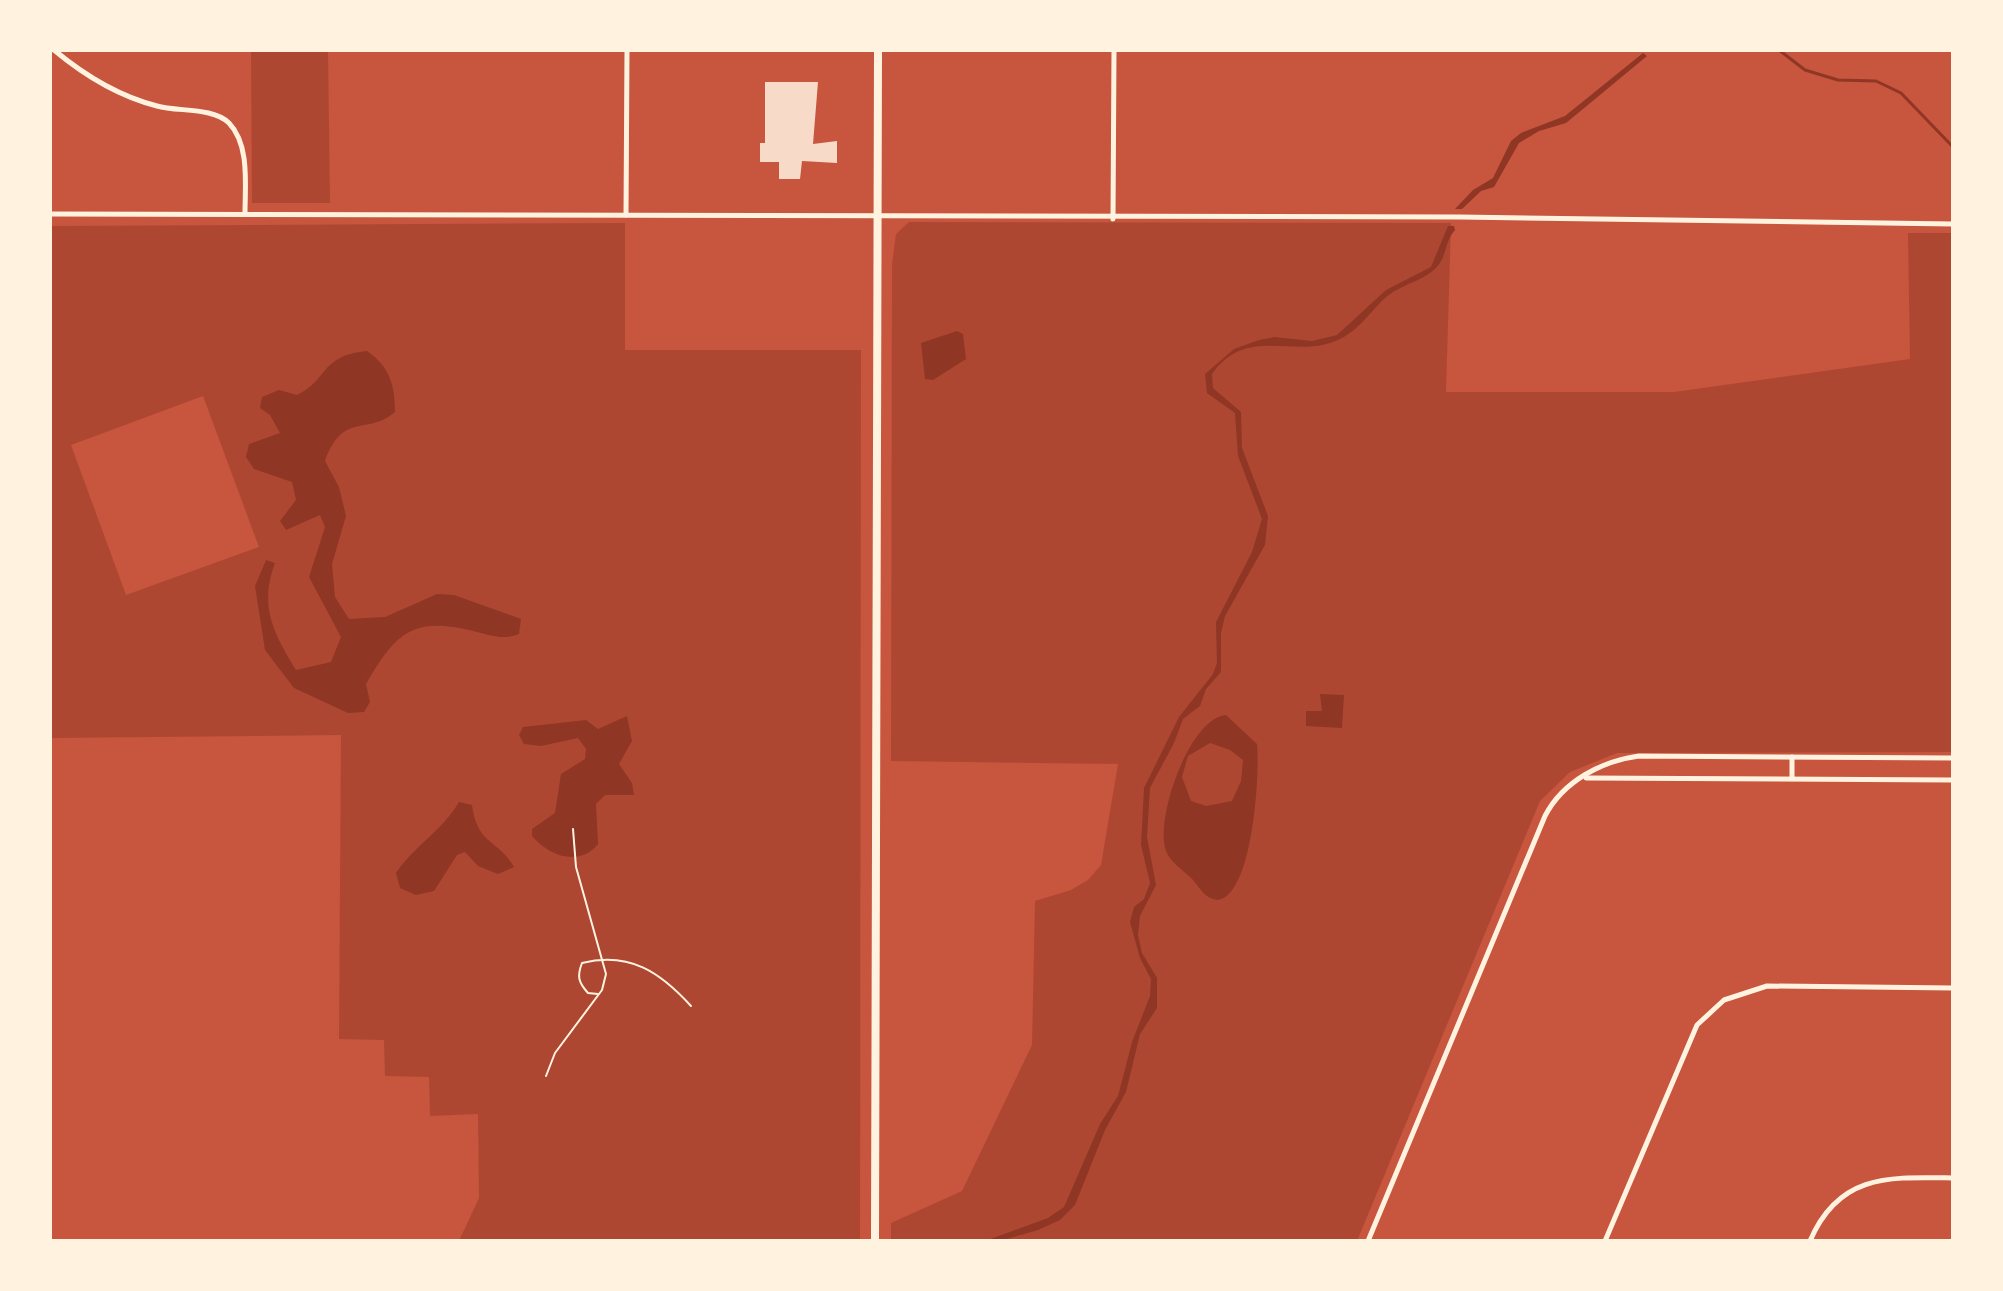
<svg xmlns="http://www.w3.org/2000/svg" width="2003" height="1291" font-family="'Open Sans',sans-serif">
<style>
.green{fill:#ae4732;fill-rule:evenodd}
.water{fill:#8f3625;fill-rule:evenodd}
.lines{fill:none;stroke-linecap:round;stroke-linejoin:round}
.stream{stroke:#8f3625;stroke-width:3}
.building{fill:#f7dbc8}
.path{stroke:#fff3e0;stroke-width:2}
.minor{stroke:#fff3e0;stroke-width:5}
.primary{stroke:#fff3e0;stroke-width:8}
</style>
<rect width="100%" height="100%" fill="#c8553d"/>
<g class="green">
<polygon points="251,50 328,50 330,203 252,203"/>
<polygon points="909,222 1451,223 1446,392 1674,392 1910,359 1908,233 1953,233 1953,752 1617,753 1570,772 1540,801 1357,1241 891,1241 891,1223 962,1191 1032,1045 1035,901 1071,890 1088,880 1101,865 1118,764 891,761 892,264 896,234"/>
<path d="M625,223V350H861L860,1241H261H459L479,1198L478,1114L430,1116L429,1077L385,1076L384,1040L339,1039L341,735L50,738V226ZM203,396L259,547L126,595L71,445Z"/>
</g>
<g class="water">
<polygon points="1643,53 1647,56 1566,123 1539,131 1519,143 1494,187 1481,191 1462,209 1455,209 1473,190 1493,178 1511,141 1521,133 1565,116"/>
<path d="M1448,226H1454L1455,230C1445,240 1447,257 1436,268C1424,280 1407,283 1393,292C1372,306 1364,328 1338,340C1295,360 1247,324 1212,374L1213,388L1241,412L1242,448L1268,516L1265,545L1225,616L1221,633V672L1206,689L1200,706L1183,719L1174,743L1150,788L1147,837L1156,885L1140,916L1138,935L1142,953L1157,978V1008L1140,1034L1126,1092L1105,1130L1075,1205L1060,1220L1038,1230L1000,1241H985L1048,1218L1064,1207L1100,1124L1118,1096L1132,1042L1150,996L1151,979L1140,958L1130,922L1134,907L1144,899L1150,883L1141,845L1144,788L1179,717L1213,674L1217,663L1216,622L1252,552L1262,519L1238,456L1235,413L1207,393L1205,374L1234,349L1259,340L1274,337L1312,341L1337,335L1386,290L1431,267Z"/>
<polygon points="957,331 963,334 966,359 933,380 925,379 921,343"/>
<path d="M367,351C390,367 395,385 395,412C367,436 343,411 325,461L339,487L346,516L332,564L335,597L349,619L385,617L437,594L454,595L521,619L519,634C503,640 493,636 477,632C415,616 397,630 366,684L370,702L364,712L348,713L294,688L265,650L255,586L266,560L275,563C259,606 273,632 296,670L331,662L341,637L309,577L325,527L320,515L286,530L280,521L296,500L292,482L254,469L246,457L249,444L280,433L270,415L260,408L262,397L279,390L297,395C330,379 319,356 367,351Z"/>
<polygon points="1320,694 1344,695 1342,728 1306,726 1306,711 1322,711"/>
<path d="M1226,715L1257,744C1260,773 1253,895 1218,900C1203,898 1201,888 1191,878C1183,870 1170,862 1166,851C1154,821 1189,718 1226,715ZM1210,743L1230,750L1243,760L1241,781L1232,801L1206,806L1191,801L1182,777L1188,756Z"/>
<path d="M627,716L632,741L619,764L632,783L634,795H605L596,804L598,844C579,868 548,855 532,836V829L555,813L561,774L585,759L586,749L578,738L541,746L524,744L519,735L523,727L586,720L598,729Z"/>
<path d="M459,802L472,805C477,845 498,839 514,867L498,874L478,866L465,852L457,855L434,891L416,895L400,888L396,873C414,846 442,831 459,802Z"/>
</g>
<g class="lines">
<polyline class="stream" points="1779,50 1805,70 1838,80 1876,81 1901,93 1953,147"/>
</g>
<polygon class="building" points="765,82 818,82 813,144 837,141 837,163 802,161 800,179 779,179 779,162 760,162 760,143 765,143"/>
<g class="lines">
<g class="path">
<path d="M598,994L588,993C578,982 577,976 582,963C630,951 661,973 691,1006"/>
<polyline points="546,1076 555,1053 602,990 606,974 576,867 573,829"/>
</g>
<g class="minor">
<path d="M54,50C84,75 118,96 157,106C178,112 213,107 229,123C250,145 245,185 245,213"/>
<polyline points="50,214 1460,217 1953,224"/>
<polyline points="626,215 627,50"/>
<polyline points="1113,219 1114,50"/>
<polyline points="1792,757 1792,778"/>
<polyline points="1586,778 1953,780"/>
<path d="M1368,1241L1545,816C1563,781 1602,761 1639,756L1953,758"/>
<polyline points="1605,1241 1697,1025 1724,1000 1767,986 1953,988"/>
<path d="M1810,1241C1839,1173 1890,1177 1953,1178"/>
</g>
<polyline class="primary" points="875,1241 878,50"/>
</g>
<rect width="2003" height="1291" fill="none" stroke="#fff3e0" stroke-width="104"/>
</svg>
